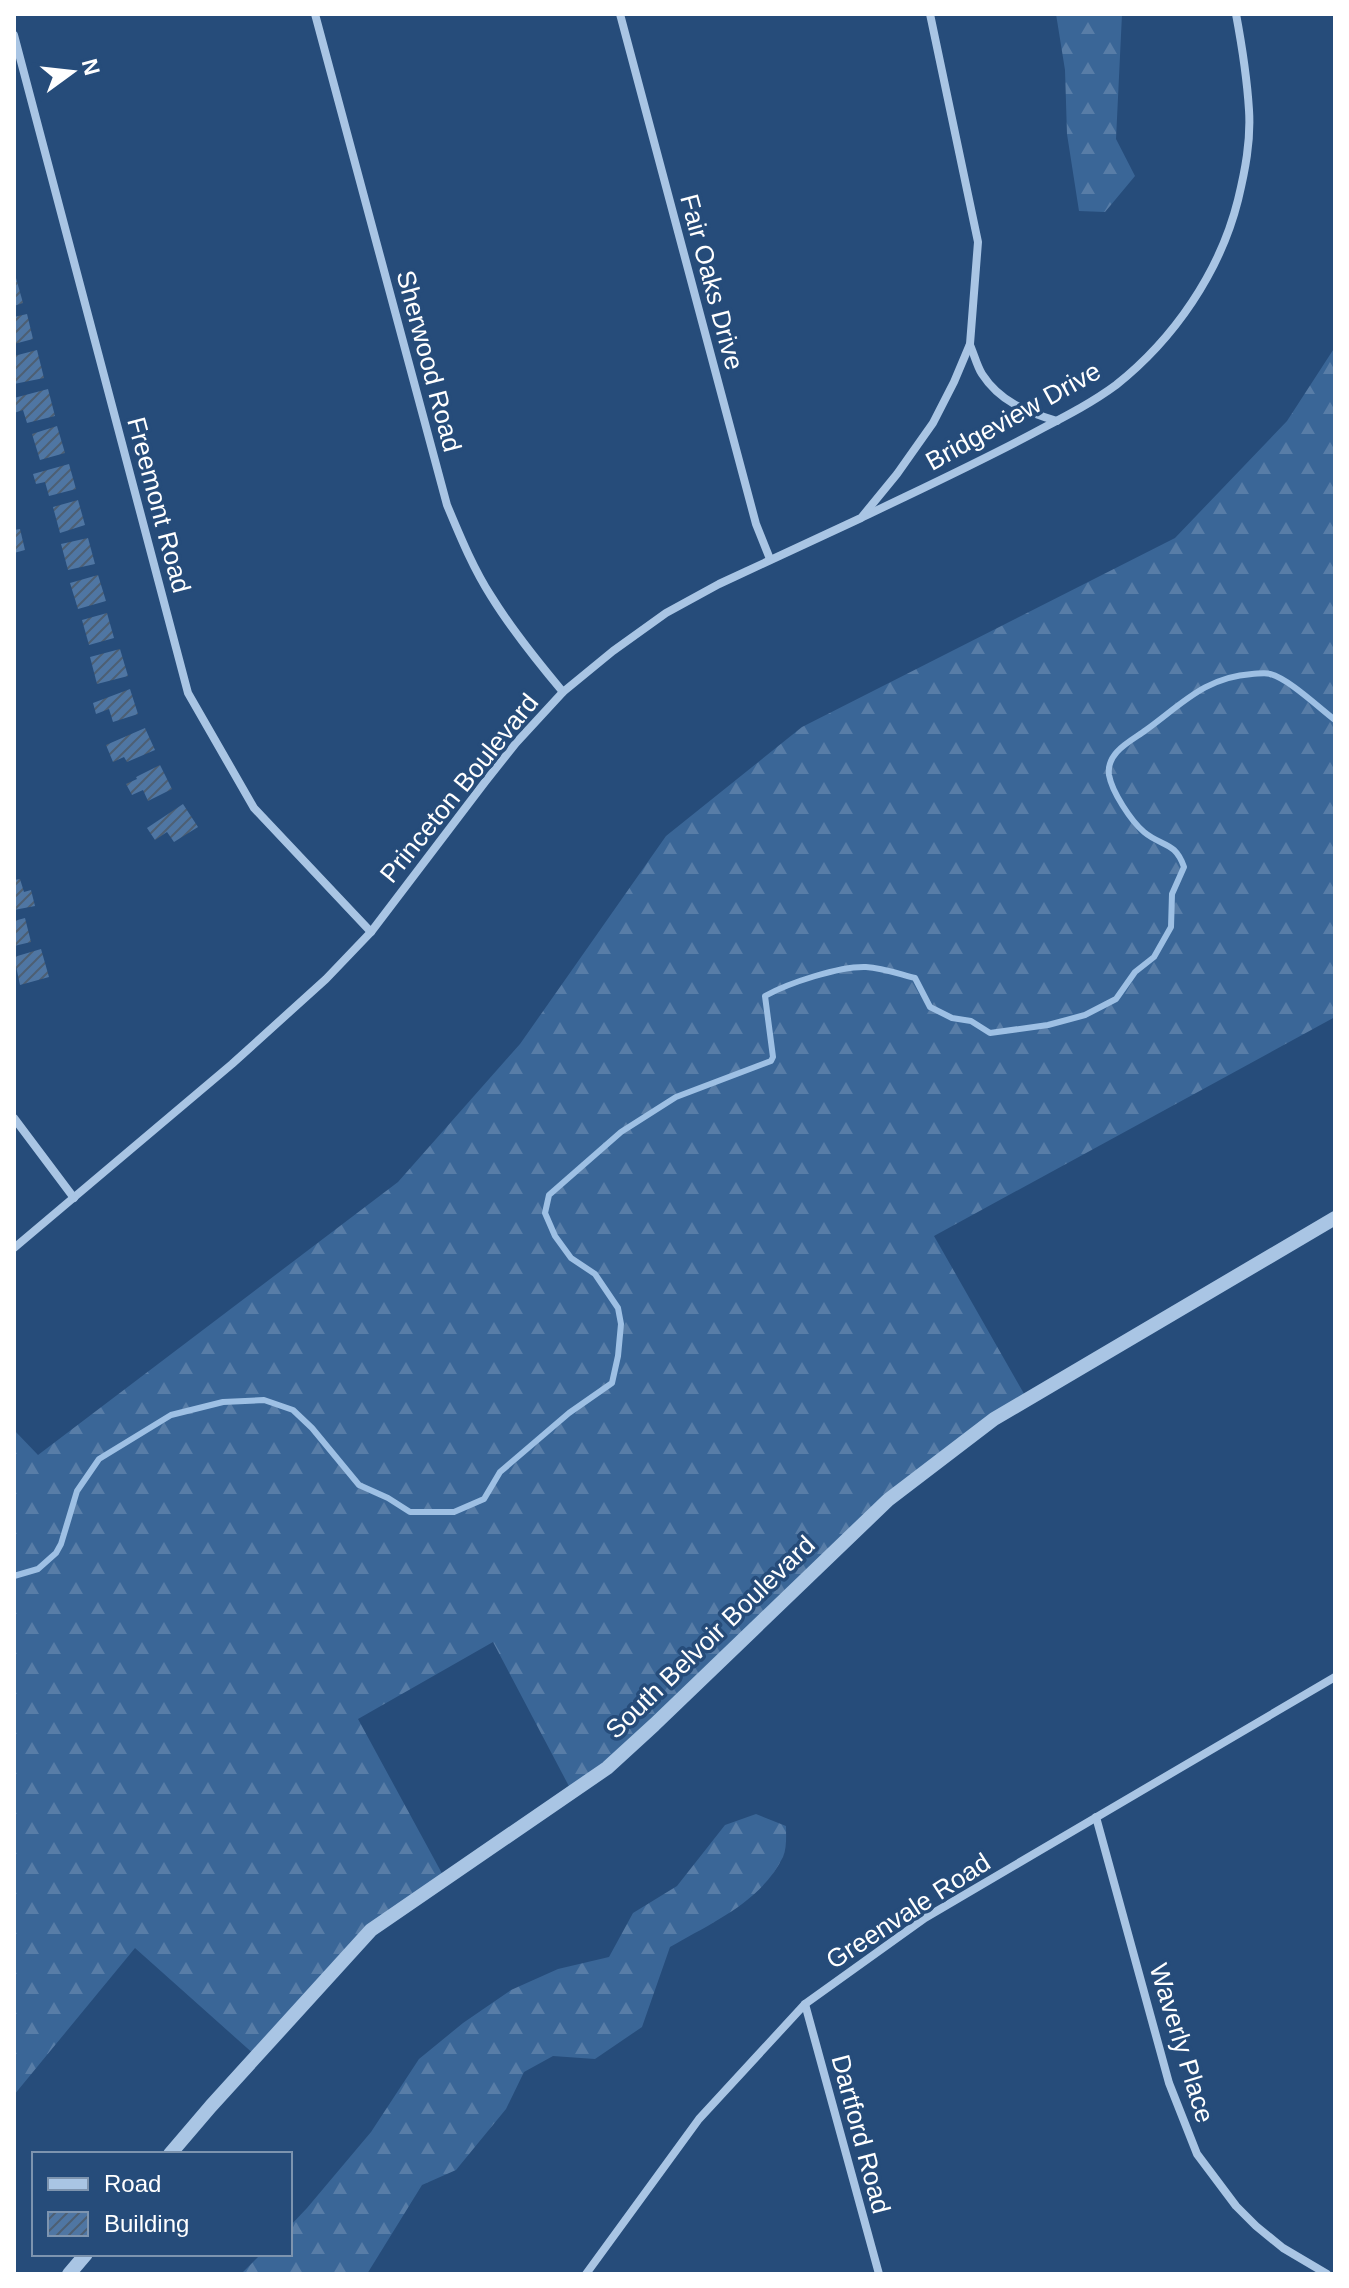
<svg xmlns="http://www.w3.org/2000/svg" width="1349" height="2288" font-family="Arial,sans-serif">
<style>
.forest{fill:url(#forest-firs)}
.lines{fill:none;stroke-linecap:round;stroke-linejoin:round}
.stream{stroke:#9ec0e4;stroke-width:6}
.building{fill:url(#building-hatch)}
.minor{stroke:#a9c5e4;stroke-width:8}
.tertiary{stroke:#a9c5e4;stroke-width:14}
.labels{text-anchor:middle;stroke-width:7;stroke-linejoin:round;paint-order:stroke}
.street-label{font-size:26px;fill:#fff;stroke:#264c7a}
</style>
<defs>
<pattern id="forest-firs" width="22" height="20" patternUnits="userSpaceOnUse" patternTransform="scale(2)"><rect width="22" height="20" fill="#3a6697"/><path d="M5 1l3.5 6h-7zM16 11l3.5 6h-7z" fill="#587da7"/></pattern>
<pattern id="building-hatch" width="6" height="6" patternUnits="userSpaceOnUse" patternTransform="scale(2)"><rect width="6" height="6" fill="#4f76a3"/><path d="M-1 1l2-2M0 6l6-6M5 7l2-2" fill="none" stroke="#4d5f73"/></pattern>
</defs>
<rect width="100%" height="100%" fill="#264c7a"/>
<g class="forest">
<polygon points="1056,14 1122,14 1116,139 1135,176 1105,212 1079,211 1067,134 1065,70"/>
<polygon points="1335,347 1335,1017 934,1236 1027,1399 888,1500 572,1792 493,1642 358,1719 445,1879 371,1930 256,2056 135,1948 14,2095 14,1430 38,1455 398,1182 520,1044 666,836 802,727 1175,538 1287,421"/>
<path d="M756,1814L786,1826C786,1835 787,1848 783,1857C761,1902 711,1923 670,1947L642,2027L595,2059L553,2056L524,2072L506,2109L456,2170L422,2185L367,2274H241L261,2254H290V2226L307,2208L371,2132L419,2059L463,2023L511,1990L558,1969L609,1957L633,1913L677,1886L725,1825Z"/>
</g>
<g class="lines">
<path class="stream" d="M14,1576L38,1569L56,1553L61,1544L77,1491L99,1459L171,1415L223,1402L264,1400L293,1410L312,1428L359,1485L388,1498L410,1512H454L484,1499L500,1472L569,1413L612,1383L618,1356L621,1324L618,1308L595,1274L571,1258L555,1236L545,1213L549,1195L621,1132L676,1097L771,1061L773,1057L765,996C788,983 840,966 866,967C883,968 899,974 915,978L930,1007L952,1018L971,1021L990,1033L1048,1025L1085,1015L1116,999L1135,972L1154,957L1171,927L1172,894L1184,867C1175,841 1162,847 1144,832C1131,821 1112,792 1109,775C1106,752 1131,741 1146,730C1181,705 1205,677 1252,674C1257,674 1265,672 1270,674C1289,679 1318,707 1335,720"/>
</g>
<g class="building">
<polygon points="14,271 23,303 14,306"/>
<polygon points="27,314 33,339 14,344 14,317"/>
<polygon points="37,350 44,378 14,384 14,356"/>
<polygon points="48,389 55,416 27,423 23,410 14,413 14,398"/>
<polygon points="57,426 65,453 40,460 32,434"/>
<polygon points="69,464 76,489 49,496 45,482 36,484 33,474"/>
<polygon points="78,500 85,525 60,533 53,507"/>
<polygon points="20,529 25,550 14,553 14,530"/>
<polygon points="88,538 95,564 68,570 61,544"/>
<polygon points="98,575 106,601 78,609 70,583"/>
<polygon points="107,613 114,638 89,645 82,620"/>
<polygon points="120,649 128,676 97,684 90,657"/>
<polygon points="130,689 138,714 113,722 109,709 96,714 93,703"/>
<polygon points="145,728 155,750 127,762 124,757 113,762 106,745"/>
<polygon points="160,765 172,789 148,801 143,790 132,795 126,784 137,779 136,777"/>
<polygon points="183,804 198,827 174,842 167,832 155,840 147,828"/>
<polygon points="20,879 24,892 31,890 35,906 14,910 14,880"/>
<polygon points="25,918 31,942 14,946 14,921"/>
<polygon points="41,949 49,977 20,985 14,957"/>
</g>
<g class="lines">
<g class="minor">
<path d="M315,14L447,505C460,536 473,568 491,596C512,630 537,661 563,692"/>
<polyline points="620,14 756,524 770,559"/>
<polyline points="14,35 188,693 254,808 371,932"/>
<path d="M970,345C974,354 977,366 982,374C1000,402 1027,412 1057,421"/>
<path d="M863,517C923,488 984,460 1043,428C1068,415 1093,402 1116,385C1174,339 1220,272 1238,200C1245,171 1251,141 1249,110C1247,78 1242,46 1236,14"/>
<polyline points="14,1118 74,1198"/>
<polyline points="14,1248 232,1064 326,979 371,932 485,782 516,743 563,692 613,651 666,613 719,584 861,518 897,474 933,423 954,382 970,344 978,242 930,14"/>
<polyline points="1096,1817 1169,2083 1197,2154 1236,2206 1256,2226 1283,2248 1327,2274"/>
<polyline points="805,2004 879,2274"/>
<polyline points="586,2274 699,2119 805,2004 925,1918 1335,1677"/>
</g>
<g class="tertiary">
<polyline points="170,2154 211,2106 371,1930 607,1768 654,1725 888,1500 994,1419 1335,1218"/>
<polyline points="69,2274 86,2254"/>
</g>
</g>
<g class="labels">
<g class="street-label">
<text transform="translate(712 282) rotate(75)" y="9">Fair Oaks Drive</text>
<text transform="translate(429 361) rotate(75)" y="9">Sherwood Road</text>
<text transform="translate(1013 416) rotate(-29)" y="9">Bridgeview Drive</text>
<text transform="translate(159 505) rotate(75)" y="9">Freemont Road</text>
<text transform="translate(459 788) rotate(-51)" y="9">Princeton Boulevard</text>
<text transform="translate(710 1637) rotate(-44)" y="9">South Belvoir Boulevard</text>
<text transform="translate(908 1911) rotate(-33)" y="9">Greenvale Road</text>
<text transform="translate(1182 2043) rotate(73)" y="9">Waverly Place</text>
<text transform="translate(861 2134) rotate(75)" y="9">Dartford Road</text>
</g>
</g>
<rect width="1349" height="2288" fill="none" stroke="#ffffff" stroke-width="32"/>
<rect x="32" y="2152" width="260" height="104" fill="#264c7a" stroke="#7d94af" stroke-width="2"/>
<rect x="48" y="2178" width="40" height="12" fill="#a9c5e4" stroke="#7d94af" stroke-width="2"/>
<text x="104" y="2192" font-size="24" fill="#ffffff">Road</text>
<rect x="48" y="2212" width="40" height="24" fill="url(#building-hatch)" stroke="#7d94af" stroke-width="2"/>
<text x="104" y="2232" font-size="24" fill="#ffffff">Building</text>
<g transform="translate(72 72) rotate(75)" stroke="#264c7a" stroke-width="6" paint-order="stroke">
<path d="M0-6L14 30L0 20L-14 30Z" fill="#ffffff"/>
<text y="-12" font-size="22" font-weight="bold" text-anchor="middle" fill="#ffffff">N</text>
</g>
</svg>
